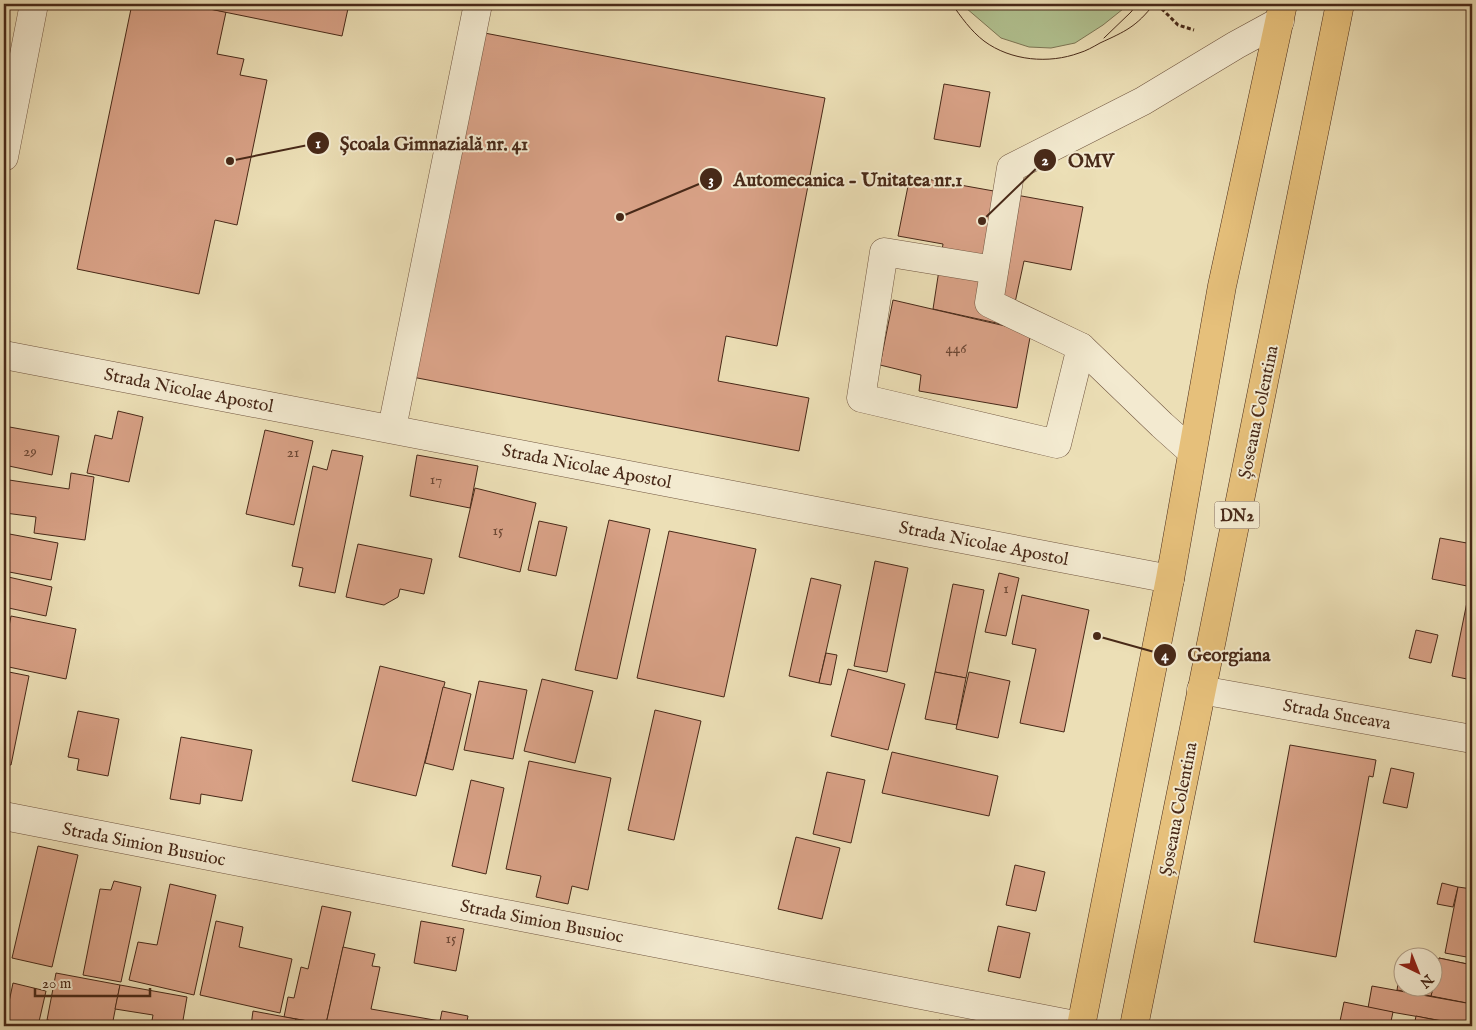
<svg xmlns="http://www.w3.org/2000/svg" width="1476" height="1030" font-family="'IM FELL English',serif">
<style>
.green{fill:#b2c392;stroke:#7d7655}
.building{fill:#d8a186;stroke:#482918}
.lines{fill:none;stroke-linecap:round;stroke-linejoin:round}
.minor-casing{stroke:#715640;stroke-width:29}
.major-casing{stroke:#482918;stroke-width:29}
.path{stroke:#482918;stroke-width:3;stroke-dasharray:4 2.5;stroke-linecap:butt}
.minor{stroke:#f3ead0;stroke-width:28}
.major{stroke:#e6c07b;stroke-width:28}
.tram{stroke:#482918;stroke-width:1}
.labels{text-anchor:middle;stroke-width:4;stroke-linejoin:round;paint-order:stroke}
.number-label{font-size:15px;fill:#6c4734}
.shield{fill:#f3ead0;stroke:#7b634f;stroke-width:1}
.shield-label{font-size:16px;font-weight:bold;fill:#482918}
.street-label{font-size:18px;fill:#482918;stroke:#f3ead0}
.leader{fill:none;stroke:#482918;stroke-width:2}
.callout-dot{fill:#482918;stroke:#f3ead0;stroke-width:2}
.mark-label{font-size:15px;text-anchor:middle;font-weight:bold;fill:#fff}
.callout-label{font-size:19px;text-anchor:middle;font-weight:bold;fill:#482918;stroke:#f3ead0;stroke-width:4;stroke-linejoin:round;paint-order:stroke}
</style>
<rect width="100%" height="100%" fill="#ecdfb6"/>
<filter id="stains"><feTurbulence type="fractalNoise" baseFrequency=".004" numOctaves="4"/><feColorMatrix values="0 0 0 0 .2 0 0 0 0 .09 0 0 0 0 .02 0 0 0 .5 -.17"/></filter>
<radialGradient id="worn" r=".72"><stop offset=".6" stop-color="#630" stop-opacity="0"/><stop offset="1" stop-color="#630" stop-opacity=".3"/></radialGradient>
<polygon class="green" points="964,4 1127,4 1123,9 1103,25 1075,43 1051,48 1029,47 1001,38 966,8"/>
<g class="building">
<polygon points="132,4 185,4 226,12 217,54 244,59 240,75 267,80 237,225 215,220 199,294 77,269"/>
<polygon points="185,4 349,4 342,36"/>
<polygon points="474,31 825,98 777,346 726,336 718,381 809,398 799,451 407,376"/>
<polygon points="944,84 990,92 980,147 934,139"/>
<polygon points="910,176 1083,207 1071,270 1024,261 1010,326 933,309 943,244 898,236"/>
<polygon points="893,300 1031,332 1017,408 919,391 921,375 880,365"/>
<polygon points="118,411 143,417 129,482 87,473 95,435 112,439"/>
<polygon points="4,426 59,436 52,475 4,465"/>
<polygon points="265,430 313,441 294,525 246,514"/>
<polygon points="332,450 363,456 335,593 299,586 303,568 292,566 313,466 327,470"/>
<polygon points="417,455 478,466 470,508 410,496"/>
<polygon points="4,473 8,473 4,497"/>
<polygon points="71,473 94,477 85,540 34,533 36,517 5,513 9,480 69,489"/>
<polygon points="475,488 536,503 520,572 459,557"/>
<polygon points="609,520 650,529 617,679 575,670"/>
<polygon points="539,521 567,527 556,576 528,570"/>
<polygon points="669,531 756,549 724,697 637,678"/>
<polygon points="4,533 58,543 51,580 4,571"/>
<polygon points="1440,538 1472,544 1472,587 1432,579"/>
<polygon points="358,544 432,559 424,594 400,589 398,597 384,605 346,597"/>
<polygon points="875,561 908,568 887,672 854,666"/>
<polygon points="999,573 1019,578 1006,636 985,632"/>
<polygon points="4,576 52,587 46,616 4,607"/>
<polygon points="811,578 841,585 819,683 789,676"/>
<polygon points="953,584 984,590 966,678 935,672"/>
<polygon points="1022,595 1089,610 1064,732 1020,723 1036,649 1012,644"/>
<polygon points="1467,602 1472,603 1472,680 1452,676"/>
<polygon points="11,616 76,629 66,679 4,666 4,653"/>
<polygon points="1416,630 1438,635 1431,663 1409,658"/>
<polygon points="826,653 837,655 831,685 819,683"/>
<polygon points="380,666 445,682 416,796 352,781"/>
<polygon points="848,669 905,684 888,750 831,736"/>
<polygon points="4,671 29,676 11,765 4,764"/>
<polygon points="935,672 966,678 957,725 925,719"/>
<polygon points="969,672 1010,681 998,738 956,729"/>
<polygon points="542,679 593,691 575,763 524,751"/>
<polygon points="479,681 527,690 513,759 464,750"/>
<polygon points="443,687 471,694 453,770 425,763"/>
<polygon points="655,710 701,721 674,840 628,830"/>
<polygon points="78,711 119,719 108,776 77,770 79,759 68,757"/>
<polygon points="181,737 252,750 242,801 201,794 200,804 170,799"/>
<polygon points="1290,745 1376,760 1373,777 1369,776 1336,957 1254,942"/>
<polygon points="892,752 998,776 989,816 882,793"/>
<polygon points="529,761 611,778 588,890 572,886 568,904 536,897 541,876 506,869"/>
<polygon points="1391,768 1414,773 1407,808 1383,803"/>
<polygon points="827,772 865,780 851,843 813,834"/>
<polygon points="471,780 504,788 486,874 452,866"/>
<polygon points="796,837 840,848 822,919 778,909"/>
<polygon points="38,846 78,855 52,967 12,958"/>
<polygon points="1015,865 1045,872 1036,911 1006,905"/>
<polygon points="114,881 141,887 121,982 83,975 100,889 111,890"/>
<polygon points="1442,883 1458,887 1453,907 1437,904"/>
<polygon points="170,884 216,895 194,995 129,980 138,942 157,945"/>
<polygon points="1458,887 1472,889 1472,958 1445,953"/>
<polygon points="322,906 351,912 326,1024 284,1017 288,997 294,998 301,967 308,969"/>
<polygon points="216,921 243,927 239,947 292,959 280,1013 200,995"/>
<polygon points="421,921 464,929 456,971 414,963"/>
<polygon points="998,926 1030,933 1020,978 988,971"/>
<polygon points="343,947 375,954 372,966 380,967 371,1009 440,1021 442,1011 468,1016 466,1026 337,1026 326,1024"/>
<polygon points="1439,958 1472,965 1472,1004 1431,996"/>
<polygon points="1439,958 1472,965 1472,1004 1431,996"/>
<polygon points="1400,972 1404,972 1404,988 1433,988 1431,996 1397,990"/>
<polygon points="56,973 120,985 112,1026 77,1026 47,1020"/>
<polygon points="13,983 46,991 38,1026 4,1026"/>
<polygon points="120,985 187,997 182,1026 151,1026 153,1015 115,1009"/>
<polygon points="1372,986 1472,1004 1472,1026 1368,1008"/>
<polygon points="1344,1002 1393,1012 1390,1026 1339,1026"/>
<polygon points="253,1011 296,1019 295,1026 251,1026"/>
<polygon points="1416,1016 1455,1024 1455,1026 1414,1026"/>
<polygon points="296,1019 326,1024 325,1026 295,1026"/>
<polygon points="47,1020 77,1026 46,1026"/>
<polygon points="939,1020 968,1026 937,1026"/>
<polygon points="886,1021 911,1026 885,1026"/>
</g>
<g class="lines">
<defs>
<g id="minor">
<polyline points="4,157 34,4"/>
<polyline points="994,270 884,252 861,398 1057,444 1081,347"/>
<polyline points="4,355 1170,579"/>
<polyline points="392,428 478,4"/>
<polyline points="1191,451 1162,425 1081,347 989,303 1011,168 1143,101 1236,45 1280,21"/>
<polyline points="1201,690 1472,739"/>
<polyline points="4,816 1080,1026"/>
</g>
<g id="major">
<polyline points="1081,1026 1170,579 1222,286 1283,4"/>
<polyline points="1134,1026 1340,4"/>
</g>
</defs>
<use href="#minor" class="minor-casing"/>
<use href="#major" class="major-casing"/>
<polyline class="path" points="1157,4 1178,25 1194,30"/>
<use href="#minor" class="minor"/>
<use href="#major" class="major"/>
<g class="tram">
<path d="M952,4C961,17 971,31 984,41C1011,61 1049,64 1079,53C1086,51 1093,47 1100,43C1126,31 1136,27 1154,4"/>
<polyline points="1104,38 1131,12 1137,4"/>
</g>
</g>
<g class="labels">
<g class="number-label">
<text x="956" y="353">446</text>
<text x="30" y="456">29</text>
<text x="293" y="457">21</text>
<text x="436" y="484">17</text>
<text x="498" y="535">15</text>
<text x="1006" y="593">1</text>
<text x="451" y="943">15</text>
</g>
<rect class="shield" x="1214.5" y="501.5" width="45" height="27" rx="4"/>
<g class="shield-label">
<text x="1237" y="521">DN2</text>
</g>
<g class="street-label">
<text transform="translate(189 390) rotate(11)" y="6">Strada Nicolae Apostol</text>
<text transform="translate(1258 412) rotate(-78)" y="6">Șoseaua Colentina</text>
<text transform="translate(587 466) rotate(11)" y="6">Strada Nicolae Apostol</text>
<text transform="translate(984 543) rotate(11)" y="6">Strada Nicolae Apostol</text>
<text transform="translate(1337 714) rotate(10)" y="6">Strada Suceava</text>
<text transform="translate(1178 809) rotate(-79)" y="6">Șoseaua Colentina</text>
<text transform="translate(144 844) rotate(11)" y="6">Strada Simion Busuioc</text>
<text transform="translate(542 921) rotate(11)" y="6">Strada Simion Busuioc</text>
</g>
</g>
<path class="leader" d="M230 161L318 143M982 221L1045 160M620 217L711 179M1097 636L1165 655"/>
<g class="callout-dot">
<circle cx="230" cy="161" r="5"/>
<circle cx="982" cy="221" r="5"/>
<circle cx="620" cy="217" r="5"/>
<circle cx="1097" cy="636" r="5"/>
<circle cx="318" cy="143" r="12"/>
<circle cx="1045" cy="160" r="12"/>
<circle cx="711" cy="179" r="12"/>
<circle cx="1165" cy="655" r="12"/>
</g>
<g class="mark-label">
<text x="318" y="148">1</text>
<text x="1045" y="165">2</text>
<text x="711" y="185">3</text>
<text x="1165" y="660">4</text>
</g>
<g class="callout-label">
<text x="434" y="150">Școala Gimnazială nr. 41</text>
<text x="1091" y="167">OMV</text>
<text x="848" y="186">Automecanica - Unitatea nr.1</text>
<text x="1229" y="661">Georgiana</text>
</g>
<rect width="1476" height="1030" fill="none" stroke="#ecdfb6" stroke-width="20"/>
<rect x="5" y="5" width="1466" height="1020" fill="none" stroke="#482918" stroke-width="2.5"/>
<rect x="10" y="10" width="1456" height="1010" fill="none" stroke="#482918"/>
<g transform="translate(1418 972) rotate(137)"><circle r="24" fill="#f3ead0" stroke="#af9d86"/>
<path d="M0-4L9 19L0 12L-9 19Z" fill="#8f2418"/>
<text y="-8" font-size="14" font-weight="bold" text-anchor="middle" fill="#482918">N</text>
</g>
<path d="M35 988v8h115v-8" fill="none" stroke="#482918" stroke-width="2.5"/>
<text x="42" y="988" font-size="15" fill="#482918" stroke="#f3ead0" stroke-width="4" paint-order="stroke">20 m</text>
<rect width="100%" height="100%" filter="url(#stains)"/>
<rect width="100%" height="100%" fill="url(#worn)"/>
</svg>
